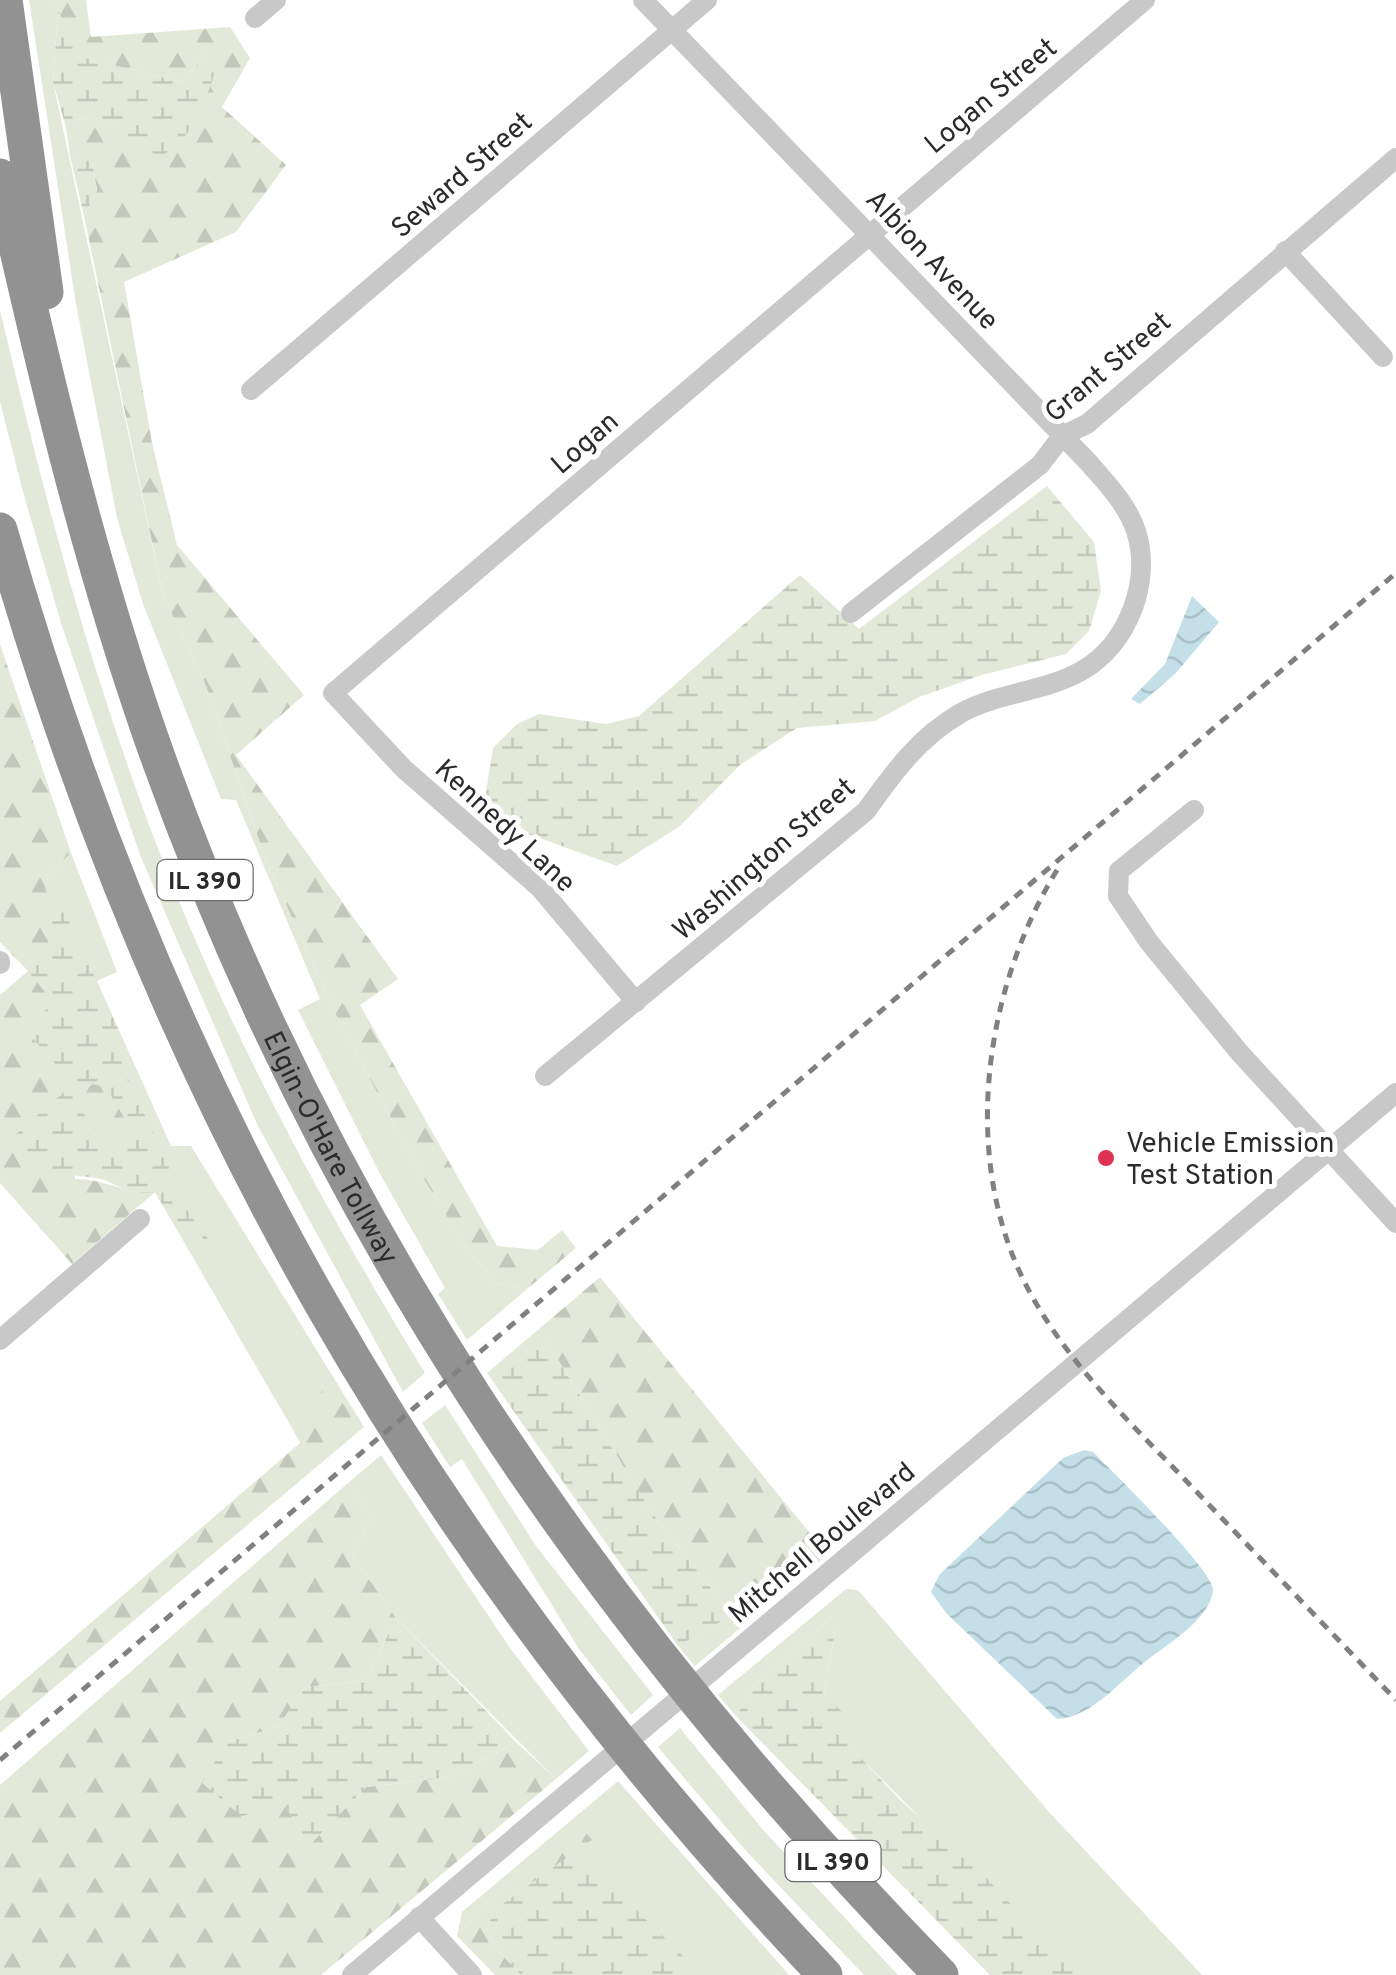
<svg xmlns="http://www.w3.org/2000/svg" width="1396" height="1975" font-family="Overpass,sans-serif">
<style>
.grass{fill:#e3e9d9}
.forest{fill:url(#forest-firs)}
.wetland{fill:url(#wetland-marsh);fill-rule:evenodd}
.water{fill:url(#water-waves)}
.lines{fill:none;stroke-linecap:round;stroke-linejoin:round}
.street{stroke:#c8c8c8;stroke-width:20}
.highway{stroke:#929292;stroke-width:35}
.rail{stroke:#808080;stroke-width:5;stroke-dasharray:10 8;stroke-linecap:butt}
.poi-dot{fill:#de3253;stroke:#fff;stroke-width:4}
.labels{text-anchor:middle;stroke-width:10;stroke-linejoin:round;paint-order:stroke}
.shield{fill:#fff;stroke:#6b6b6b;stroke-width:2.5}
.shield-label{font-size:25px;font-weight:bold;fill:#2b2b2b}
.street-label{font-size:28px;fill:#2b2b2b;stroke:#fff}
.poi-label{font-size:28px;fill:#2b2b2b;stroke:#fff;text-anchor:start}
</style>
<defs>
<pattern id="forest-firs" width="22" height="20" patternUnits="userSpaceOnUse" patternTransform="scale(2.5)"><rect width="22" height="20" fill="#e3e9d9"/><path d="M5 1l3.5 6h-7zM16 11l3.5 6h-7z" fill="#c3c8ba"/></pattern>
<pattern id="wetland-marsh" width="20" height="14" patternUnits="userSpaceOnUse" patternTransform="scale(2.5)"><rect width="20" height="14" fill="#e3e9d9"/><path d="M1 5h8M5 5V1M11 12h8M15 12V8" fill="none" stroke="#c3c8ba"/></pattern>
<pattern id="water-waves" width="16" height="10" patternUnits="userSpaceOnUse" patternTransform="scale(2.5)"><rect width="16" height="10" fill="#c5dfe9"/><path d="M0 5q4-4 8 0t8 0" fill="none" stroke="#a9c0c8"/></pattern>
</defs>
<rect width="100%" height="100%" fill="#fff"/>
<g class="grass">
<polygon points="29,0 54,0 58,10 53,82 163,595 206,686 266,860 337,1017 418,1169 463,1243 495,1283 527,1289 467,1340 438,1294 445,1288 380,1174 298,1010 320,999 236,800 221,799 143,604 117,518 76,304"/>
<path d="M0,310C53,535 114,761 210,973C272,1111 346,1244 425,1373L403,1392L257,1124L140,855L61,623L23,492L0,402Z"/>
<polygon points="71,853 117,972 97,981 171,1146 191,1146 335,1380 323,1392 300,1442 155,1192 134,1193 102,1179 24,1028 28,971 44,878"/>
<polygon points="445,1405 536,1546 653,1695 631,1715 579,1649 462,1459 450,1467 422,1423"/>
<polygon points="381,1455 510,1648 589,1751 556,1779 396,1618 352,1555 372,1517 348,1483"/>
<polygon points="818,1543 828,1554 695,1666 678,1646 732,1615"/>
<polygon points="846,1589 858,1590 1049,1812 1202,1975 1076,1975 842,1739 824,1696 835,1632 832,1617 756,1684 736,1716 718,1695"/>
<polygon points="680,1728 764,1831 898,1975 864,1975 747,1852 658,1747"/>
<polygon points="618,1781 789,1975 521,1975 494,1910 591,1840 581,1828 484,1904 457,1936 462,1912"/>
</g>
<g class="forest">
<polygon points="54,0 86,0 91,37 230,27 250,58 222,107 286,165 236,232 124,282 152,443 177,545 304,695 236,755 398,979 360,1005 497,1246 538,1250 562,1230 576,1248 527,1289 495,1283 463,1243 418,1169 337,1017 266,860 206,686 163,595 84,216 97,190 92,163 70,156 66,127 83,117 125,129 137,148 208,53 181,82 76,56"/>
<path d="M0,644L71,853L44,878L55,950V1003L73,1084L75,1179C104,1179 126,1194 155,1192L72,1264L0,1183V995L28,971L0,942Z"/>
<path d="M93,1084L106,1087L124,1117L131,1142L122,1153C103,1135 75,1118 81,1091Z"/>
<polygon points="600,1277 818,1543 732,1615 652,1513 539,1329"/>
<polygon points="335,1380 364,1427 0,1733 0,1701 300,1443 296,1415"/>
<polygon points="348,1483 372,1517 352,1555 396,1618 366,1681 305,1687 278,1727 227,1742 286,1807 309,1845 366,1787 450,1777 516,1742 556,1779 321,1975 0,1975 0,1785"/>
<polygon points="581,1827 592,1840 494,1910 487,1929 494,1946 521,1975 495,1975 457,1936 484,1904"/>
</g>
<g class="wetland">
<path d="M58,10L77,56L181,82L208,53L220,57C206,97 199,132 162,156L137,149L124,129L83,117L66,127L53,82Z"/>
<polygon points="70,156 92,162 97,190 84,216"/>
<polygon points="1047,486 1094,542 1101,591 1089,631 1066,654 982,675 919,697 875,721 797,728 741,764 680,826 617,866 500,824 483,810 493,748 517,724 539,714 606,724 639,716 800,575 859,629"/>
<path d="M44,878L64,910L119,1031L122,1066L169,1167L166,1182L208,1239L200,1247L183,1240L155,1192C133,1193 122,1183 101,1179C52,1170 44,1184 6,1143L73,1084L24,1028L54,1003L28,971L55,950ZM93,1084L106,1087L124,1117L131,1141L122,1152C103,1136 75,1118 81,1091Z"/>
<polygon points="539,1329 652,1513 732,1615 678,1646 487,1373"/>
<polygon points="833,1616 835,1632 824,1696 853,1721 843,1739 902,1802 968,1858 1076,1975 990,1975 736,1716 756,1684"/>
<polygon points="396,1618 516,1742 450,1777 366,1787 309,1846 286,1807 241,1816 202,1783 227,1742 278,1727 305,1687 366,1681"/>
<polygon points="569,1856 585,1859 702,1975 521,1975 494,1946 487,1929 494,1910"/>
</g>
<g class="water">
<polygon points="1192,596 1219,622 1176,673 1140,704 1131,699 1165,664"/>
<path d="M1084,1450L1093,1452C1111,1470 1215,1572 1213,1590C1211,1619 1166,1645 1146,1661C1119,1682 1092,1717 1057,1719L946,1613L931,1592L939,1575L1063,1458Z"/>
</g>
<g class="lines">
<g class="street">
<polyline points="255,18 276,0"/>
<polyline points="1285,251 1383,357"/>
<polyline points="251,390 707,0"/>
<polyline points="851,613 1040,465 1062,436 1087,424 1396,158"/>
<polyline points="1194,810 1119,871 1118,896 1149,942 1239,1052 1396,1223"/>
<polyline points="0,961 0,964"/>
<polyline points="636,1002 540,888 404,769 333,693 1145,0"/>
<path d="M545,1076L866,811C894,772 919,737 961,713C999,692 1046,692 1083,670C1128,644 1152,581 1136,531C1127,504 1107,484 1089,463L643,0"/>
<polyline points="0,1340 140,1219"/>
<polyline points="419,1917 472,1975"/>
<polyline points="352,1975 1396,1093"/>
</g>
<g class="highway">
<polyline points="5,0 46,292"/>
<path id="s1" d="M0,176C42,362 85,546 147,726C313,1207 588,1613 941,1975"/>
<path d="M0,530C161,1093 422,1550 825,1975"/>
</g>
<g class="rail">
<path d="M1057,870C985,988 960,1154 1025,1283C1065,1362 1131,1423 1192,1487C1260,1558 1328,1629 1396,1700"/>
<polyline points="0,1760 1396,573"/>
</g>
</g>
<circle class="poi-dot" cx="1106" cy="1158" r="10"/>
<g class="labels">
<g class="shield">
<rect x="157.5" y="860" width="95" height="40" rx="8"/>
<rect x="785.5" y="1841" width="95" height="40" rx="8"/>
</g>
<g class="shield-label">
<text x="205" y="889">IL 390</text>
<text x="833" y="1870">IL 390</text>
</g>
<g class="street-label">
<text transform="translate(990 95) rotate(-40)" y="10">Logan Street</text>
<text transform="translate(461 174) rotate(-41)" y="10">Seward Street</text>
<text transform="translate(933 259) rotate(47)" y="10">Albion Avenue</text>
<text transform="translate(1107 366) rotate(-40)" y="10">Grant Street</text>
<text transform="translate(584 442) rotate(-41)" y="10">Logan</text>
<text transform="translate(506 825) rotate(43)" y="10">Kennedy Lane</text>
<text transform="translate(763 858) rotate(-41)" y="10">Washington Street</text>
<text dy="10" stroke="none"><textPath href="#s1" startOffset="1030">Elgin-O'Hare Tollway</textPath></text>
<text transform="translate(821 1542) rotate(-40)" y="10">Mitchell Boulevard</text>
</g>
<g class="poi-label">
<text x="1126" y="1152">Vehicle Emission<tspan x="1126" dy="32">Test Station</tspan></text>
</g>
</g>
</svg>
